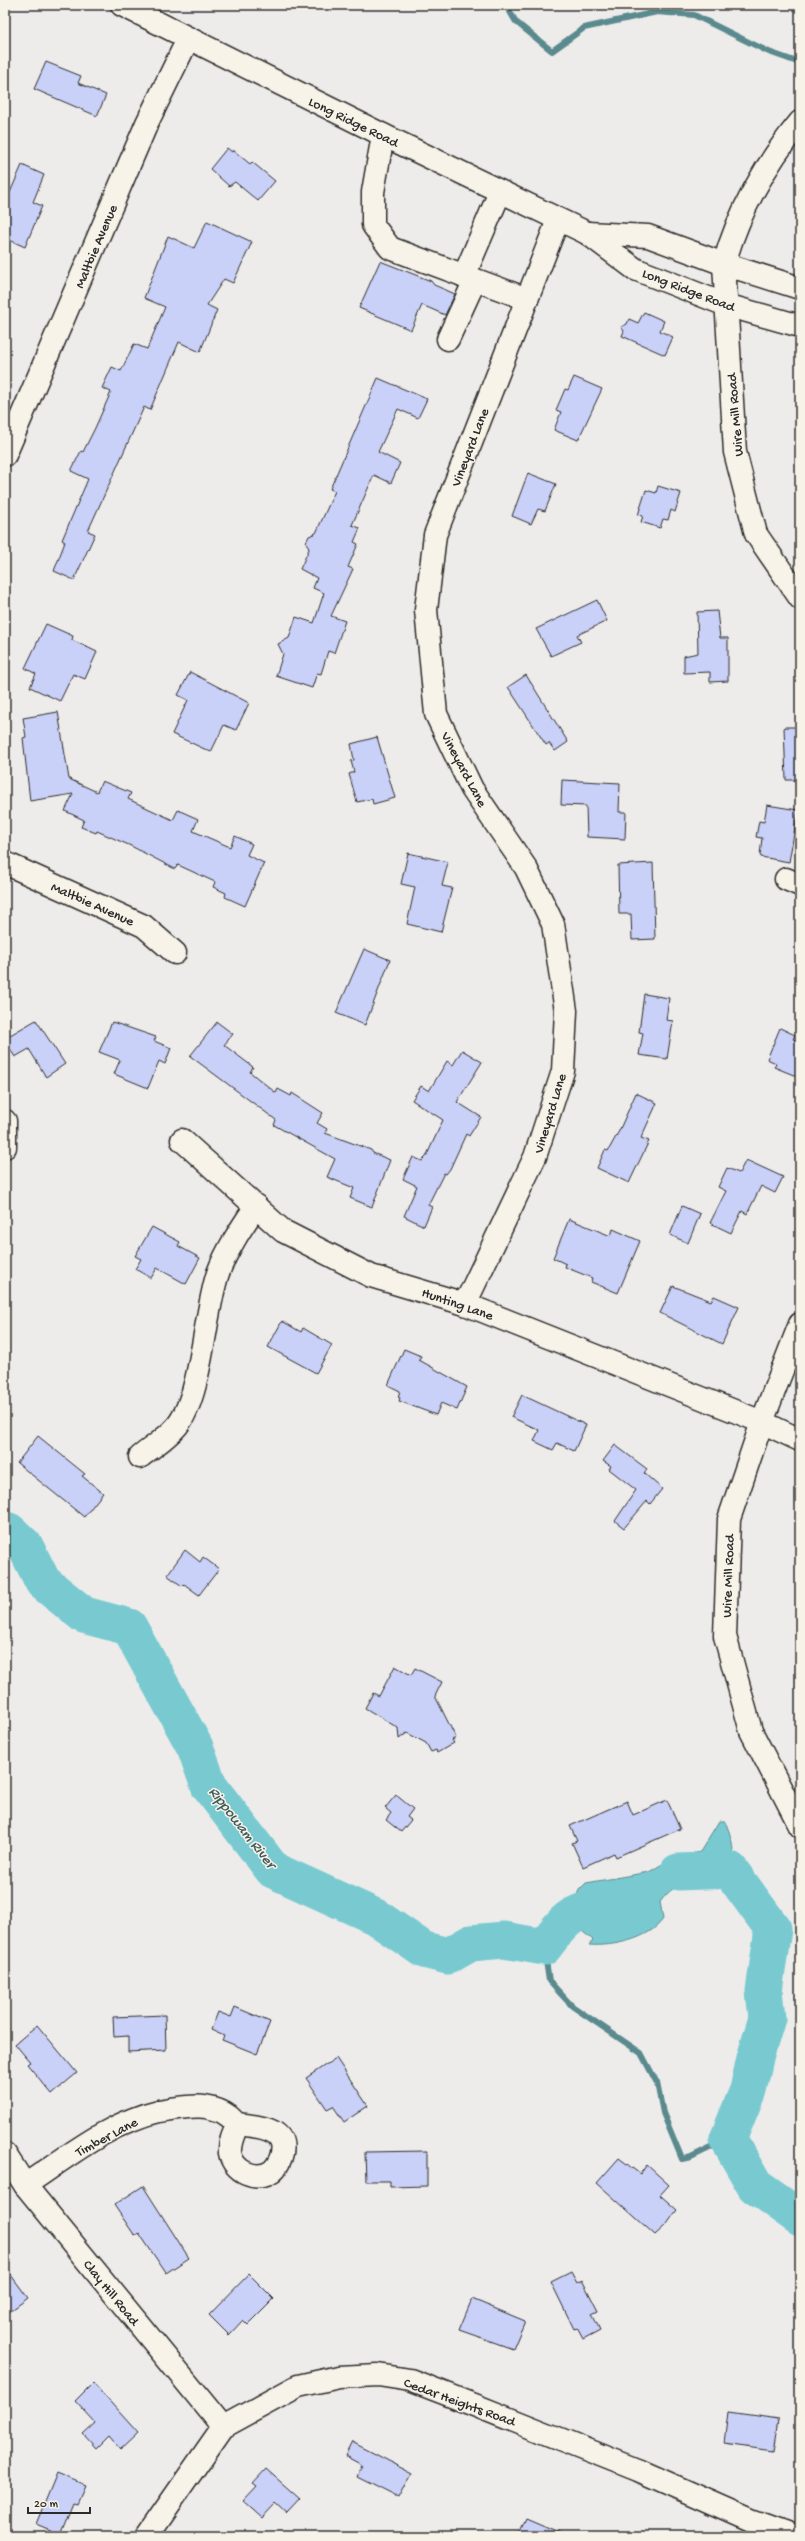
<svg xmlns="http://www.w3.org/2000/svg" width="805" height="2541" font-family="'Gochi Hand',sans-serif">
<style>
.water{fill:#79cad0;stroke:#5a8a8e}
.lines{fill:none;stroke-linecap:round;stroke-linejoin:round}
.stream{stroke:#5a8a8e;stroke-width:6}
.river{stroke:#79cad0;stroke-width:37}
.building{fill:#c9d1f9;stroke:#2b2b2b}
.minor-casing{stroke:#2b2b2b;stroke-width:25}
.major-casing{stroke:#2b2b2b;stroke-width:25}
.highway-casing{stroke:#2b2b2b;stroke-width:25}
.minor{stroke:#f7f3e8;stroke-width:22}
.major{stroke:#f7f3e8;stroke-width:22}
.highway{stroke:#f7f3e8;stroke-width:22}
.labels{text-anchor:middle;stroke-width:3;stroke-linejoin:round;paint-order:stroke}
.street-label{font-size:14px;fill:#2b2b2b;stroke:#f7f3e8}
.water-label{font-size:15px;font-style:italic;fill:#425b5d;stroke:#f7f3e8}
</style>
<rect width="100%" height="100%" fill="#eeeceb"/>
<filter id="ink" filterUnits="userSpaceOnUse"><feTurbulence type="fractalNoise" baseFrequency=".025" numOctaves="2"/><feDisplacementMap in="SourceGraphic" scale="8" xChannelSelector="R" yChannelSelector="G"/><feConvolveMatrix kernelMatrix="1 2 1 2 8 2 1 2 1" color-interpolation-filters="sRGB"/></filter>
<g filter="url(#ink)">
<path class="water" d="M719,1821H725C737,1850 734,1857 725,1886C696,1880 679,1877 660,1902L663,1919C650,1939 612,1947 589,1945L593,1940L567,1919L579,1890L586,1883L649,1872L674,1857L700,1852Z"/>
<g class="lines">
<g class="stream">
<polyline points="506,5 516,22 552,51 584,28 657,12 694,15 769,52 800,63"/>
<polyline points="544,1947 549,1981 572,2006 641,2053 657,2083 663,2113 682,2159 691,2157 728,2139"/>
</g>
<g class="river">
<path d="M5,1530L9,1531L25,1546L43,1582L84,1615L129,1627L195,1747L209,1786L273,1870L376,1917L424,1950L448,1956L471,1943L504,1940L544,1947C569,1913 573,1912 614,1904"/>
<polyline points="678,1872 730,1870 773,1929 764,1991 767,2018 755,2058 748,2090 728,2139 755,2186 800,2218"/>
</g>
</g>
<g class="building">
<polygon points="46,62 81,76 78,83 106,95 97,116 34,89"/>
<polygon points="227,148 232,152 233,150 250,164 252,162 275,181 258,201 235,182 229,186 210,169"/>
<polygon points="22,165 44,175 33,202 42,206 25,247 5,238 5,204"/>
<polygon points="207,221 252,242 233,283 224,279 207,305 217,310 200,352 179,342 150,410 144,407 88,531 95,534 74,580 54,571 65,542 62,540 88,479 71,471 81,451 83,452 95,428 111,392 102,388 112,367 121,371 134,344 147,349 165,307 144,298 168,236 194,248"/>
<polygon points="380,261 431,281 434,285 455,294 445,315 422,305 411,330 359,308"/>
<polygon points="644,312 664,321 660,331 673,337 665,355 622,336 624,331 621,327 627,324 629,319 638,323"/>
<polygon points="574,377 602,389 578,440 554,430 561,412 556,410 565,389 568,390"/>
<polygon points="378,378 427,399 418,418 398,409 378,452 400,463 391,483 374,475 352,525 360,528 354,542 358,544 348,567 353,569 331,616 345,621 334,653 328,651 321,674 317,673 312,688 276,676 283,654 278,644 289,638 296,617 314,623 324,593 313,588 317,578 300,569 309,549 306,542 309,536 316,533 335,491 330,489"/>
<polygon points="528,473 556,484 545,511 538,509 531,524 512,516"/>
<polygon points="658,486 681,493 675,512 671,510 668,520 663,519 660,528 641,522 643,516 638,515 646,490 656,493"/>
<polygon points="597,600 607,621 577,635 581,642 551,656 536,629"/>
<polygon points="717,611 720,638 728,638 728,681 710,682 710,672 684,673 684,656 698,653 697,612"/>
<polygon points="46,624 73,636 72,640 97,652 85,679 73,674 60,701 30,687 36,674 25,668"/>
<polygon points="190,672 249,703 236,730 224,725 211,752 172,734 188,700 178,695"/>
<polygon points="526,675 568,742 555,751 549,743 546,745 508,687"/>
<polygon points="58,712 69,779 97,792 102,781 131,793 128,799 173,820 178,810 198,819 193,831 230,847 235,836 252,844 247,855 264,863 245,906 225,897 226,893 213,887 215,882 178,865 175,869 131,846 97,831 96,833 81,827 84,820 65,811 73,794 30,801 23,738 26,737 23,718"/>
<polygon points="784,727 800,727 800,780 786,780"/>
<polygon points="377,737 395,798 373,804 372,799 357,802 349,774 354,772 351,761 354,760 351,744"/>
<polygon points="562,780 620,783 619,812 626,812 625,839 587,837 586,806 561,805"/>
<polygon points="767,805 798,810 789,862 761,857 760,855 762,838 756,837 759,821 764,822"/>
<polygon points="408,853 448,862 442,886 452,888 441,932 407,924 415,887 401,884"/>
<polygon points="653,863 655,939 632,940 631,914 619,914 618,865"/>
<polygon points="364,949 390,960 365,1025 336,1013"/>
<polygon points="644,994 669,998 666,1020 673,1021 667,1059 639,1055 643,1033 639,1032"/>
<polygon points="36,1020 65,1064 46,1077 29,1049 15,1057 5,1041 5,1038"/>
<polygon points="112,1022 156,1037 154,1041 171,1048 165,1064 159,1061 148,1088 114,1074 120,1060 99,1052"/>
<polygon points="217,1022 233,1034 224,1045 253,1067 250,1072 276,1093 278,1089 291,1096 292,1093 323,1113 317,1123 327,1129 325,1133 371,1150 373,1153 390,1160 372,1207 350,1198 354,1188 327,1177 335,1159 274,1125 276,1120 190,1056"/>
<polygon points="780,1028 795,1035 793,1039 800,1042 800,1066 796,1076 774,1067 776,1063 767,1059"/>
<polygon points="462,1050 482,1062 457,1102 481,1117 469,1136 466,1134 450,1169 446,1174 444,1173 428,1205 432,1207 424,1226 404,1216 417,1186 403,1179 413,1157 422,1161 426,1157 443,1120 412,1100 421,1086 429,1091 447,1061 453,1065"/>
<polygon points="636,1093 657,1103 641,1138 649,1141 629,1183 597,1168 605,1150 608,1151 619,1131"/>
<polygon points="746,1160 783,1177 775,1193 761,1186 747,1214 742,1211 731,1233 710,1223 726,1191 718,1187 727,1168 739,1173"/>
<polygon points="682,1206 700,1214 688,1243 670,1235"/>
<polygon points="569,1219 611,1236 613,1229 640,1241 618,1293 591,1282 592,1278 565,1267 566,1264 553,1258"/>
<polygon points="152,1227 180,1242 178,1246 200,1258 186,1284 157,1268 151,1278 135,1269 141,1259 135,1256"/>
<polygon points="673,1286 711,1301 714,1296 739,1307 722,1344 660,1313"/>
<polygon points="282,1321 301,1332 303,1328 332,1345 316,1373 268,1347"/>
<polygon points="404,1349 421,1356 419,1360 428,1365 467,1387 457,1410 441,1403 436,1415 399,1401 400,1398 398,1397 400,1391 388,1385"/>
<polygon points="522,1395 586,1425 574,1451 557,1443 553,1450 534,1441 539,1430 511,1417"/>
<polygon points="38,1436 85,1474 82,1476 103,1493 84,1517 17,1463"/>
<polygon points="615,1445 647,1469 644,1473 662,1489 650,1504 647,1501 624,1528 615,1521 636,1490 609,1469 611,1466 603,1461"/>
<polygon points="185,1550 200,1562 203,1557 219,1569 199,1595 184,1584 182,1586 167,1575"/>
<polygon points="395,1666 411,1675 415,1668 442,1682 435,1696 456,1738 452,1740 454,1743 437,1753 436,1750 431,1752 426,1743 407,1733 399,1739 398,1728 365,1708 373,1693 379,1696"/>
<polygon points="396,1795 413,1809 407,1817 411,1820 401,1832 386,1820 391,1813 385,1808"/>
<polygon points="667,1800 680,1829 616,1857 614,1853 583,1867 572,1843 577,1841 570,1826 627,1801 633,1815"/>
<polygon points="235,2007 270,2022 257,2054 222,2040 224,2036 211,2030 218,2012 231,2017"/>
<polygon points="165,2015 166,2050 128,2052 128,2036 114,2037 113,2017"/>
<polygon points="37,2025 77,2073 52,2094 27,2064 30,2062 15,2044"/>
<polygon points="336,2058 368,2106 344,2122 333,2106 327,2109 306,2078"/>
<polygon points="427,2151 427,2186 390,2187 390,2181 366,2181 365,2152"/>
<polygon points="619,2158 640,2174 647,2165 669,2185 660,2195 677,2210 667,2224 655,2235 597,2183"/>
<polygon points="143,2186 189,2258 166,2273 139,2233 135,2236 114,2205"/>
<polygon points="5,2267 28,2298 5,2315"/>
<polygon points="571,2272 577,2283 582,2280 598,2311 592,2314 600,2330 583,2339 577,2328 574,2329 551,2282"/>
<polygon points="249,2274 274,2299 248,2325 243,2320 229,2335 209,2315"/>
<polygon points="472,2299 525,2321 513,2349 459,2330"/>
<polygon points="93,2383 138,2433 120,2450 108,2436 96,2448 83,2434 95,2423 75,2401"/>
<polygon points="728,2412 779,2419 774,2451 724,2444"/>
<polygon points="352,2442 412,2473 399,2498 357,2477 362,2465 345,2456"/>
<polygon points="266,2469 300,2499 287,2513 276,2503 262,2518 243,2501 257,2486 253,2483"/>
<polygon points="57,2473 85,2485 77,2503 73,2502 60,2534 36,2524"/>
<polygon points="526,2518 568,2536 518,2536"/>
</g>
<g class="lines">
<defs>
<g id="minor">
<polyline points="383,135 373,192 373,225 390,248 527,299"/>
<polyline points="724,264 735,452 756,534 800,598"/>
<polyline points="464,276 500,192"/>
<polyline points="448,339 475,280"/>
<polyline points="5,455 147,123 188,39"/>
<polyline points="5,863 144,926 175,953"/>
<polyline points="786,879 800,885"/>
<polyline points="5,1121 5,1147"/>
<polyline points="182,1140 283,1231 371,1276 465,1304 762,1422 800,1440"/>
<polyline points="465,1304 535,1157 563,1071 566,1011 553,924 526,868 472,789 436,714 426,610 435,535 558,220"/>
<polyline points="800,1324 762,1422 729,1519 725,1636 751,1731 800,1826"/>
<path d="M140,1457C152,1447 167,1438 177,1426C202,1395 204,1314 218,1273C227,1249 242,1227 256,1206"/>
<polyline points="5,2154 25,2185 223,2427"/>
<path d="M25,2185C66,2158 110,2122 159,2111C171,2109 193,2105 205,2107C211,2108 222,2111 227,2115C231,2117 234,2123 239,2124C256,2127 287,2127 282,2153C281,2159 277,2167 272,2171C256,2182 233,2171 230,2153C229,2142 234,2133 238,2124"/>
<polyline points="147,2536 223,2427 298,2386 339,2377 378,2375 410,2380 444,2393 638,2470 751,2520 796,2536"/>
</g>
<g id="major">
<polyline points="122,5 383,135 587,233 635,269 726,305 800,326"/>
<polyline points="587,233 648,236 724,264 800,288"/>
</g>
<path id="highway" d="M724,264C738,213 766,163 800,122"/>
</defs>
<use href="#minor" class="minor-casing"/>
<use href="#major" class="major-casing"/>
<use href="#highway" class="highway-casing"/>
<use href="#minor" class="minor"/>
<use href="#major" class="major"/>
<use href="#highway" class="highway"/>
</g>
</g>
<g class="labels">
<g class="street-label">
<text transform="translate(354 121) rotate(26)" y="5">Long Ridge Road</text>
<text transform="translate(95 246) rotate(-67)" y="5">Maltbie Avenue</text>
<text transform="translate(689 289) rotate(21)" y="5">Long Ridge Road</text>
<text transform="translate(734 415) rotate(-95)" y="5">Wire Mill Road</text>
<text transform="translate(469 447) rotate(-69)" y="5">Vineyard Lane</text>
<text transform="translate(465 769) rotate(62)" y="5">Vineyard Lane</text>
<text transform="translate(93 903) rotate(24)" y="5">Maltbie Avenue</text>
<text transform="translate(549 1113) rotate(-73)" y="5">Vineyard Lane</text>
<text transform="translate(458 1303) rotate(19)" y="5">Hunting Lane</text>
<text transform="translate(727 1576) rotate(-88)" y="5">Wire Mill Road</text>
<text transform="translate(106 2136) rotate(-28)" y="5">Timber Lane</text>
<text transform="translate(112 2292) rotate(51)" y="5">Clay Hill Road</text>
<text transform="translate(460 2401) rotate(20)" y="5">Cedar Heights Road</text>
</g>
<g class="water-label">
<text transform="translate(243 1827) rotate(52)" y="5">Rippowam River</text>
</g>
</g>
<rect width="805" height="2541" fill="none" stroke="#f7f3e8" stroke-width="20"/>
<rect x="10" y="10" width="785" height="2521" fill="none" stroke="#2b2b2b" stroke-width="1.5" filter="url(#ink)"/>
<path d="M28 2507v6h62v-6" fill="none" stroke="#2b2b2b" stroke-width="2"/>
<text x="34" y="2507" font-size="12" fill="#2b2b2b" stroke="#f7f3e8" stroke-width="3" paint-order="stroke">20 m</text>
</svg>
